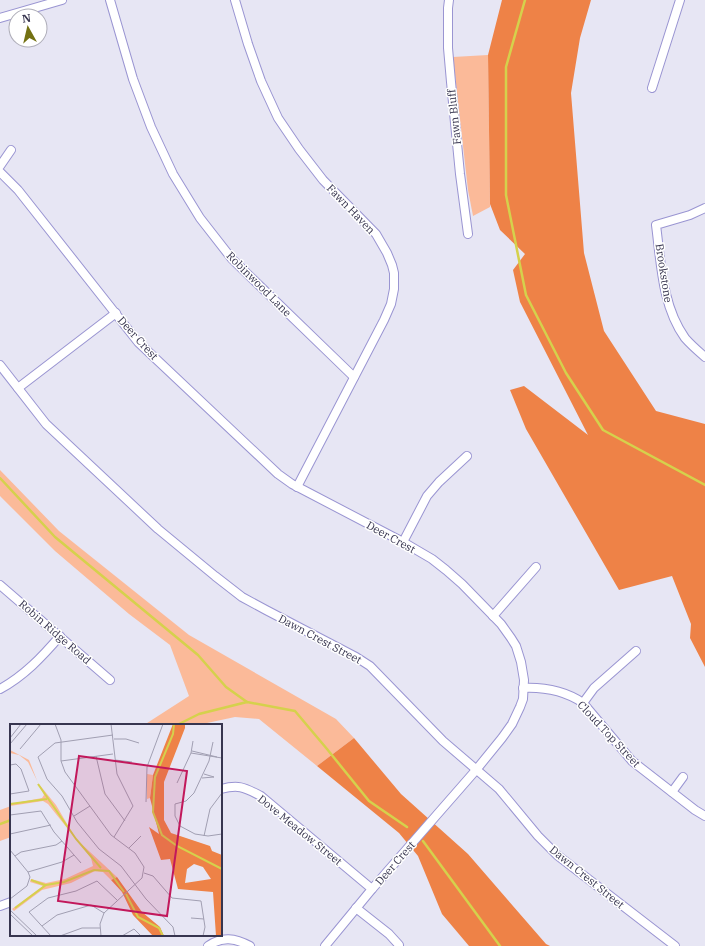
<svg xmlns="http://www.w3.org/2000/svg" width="705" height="946" font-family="'IBM Plex Serif',serif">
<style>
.green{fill:#fbba99}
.forest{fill:#ee8247}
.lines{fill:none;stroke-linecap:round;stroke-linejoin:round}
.stream{stroke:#d5d14c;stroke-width:2.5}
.street-casing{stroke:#9a95d2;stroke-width:10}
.street{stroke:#fff;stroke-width:8}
.labels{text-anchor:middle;stroke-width:3;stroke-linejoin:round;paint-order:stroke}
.street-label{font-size:11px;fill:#37354f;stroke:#fff}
.inset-river{fill:none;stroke:#d5d14c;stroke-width:2}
.inset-road{fill:none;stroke:#a19fb2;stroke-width:1}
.view{fill:#c2185b;fill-opacity:0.15;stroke:#c2185b;stroke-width:2}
.inset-edge{fill:none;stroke:#37354f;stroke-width:2}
</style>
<rect width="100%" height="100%" fill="#e7e6f4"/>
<g class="green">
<polygon points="488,55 490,207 473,216 468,190 453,57"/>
<polygon points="0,470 59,531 189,635 336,719 354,738 317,766 259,719 235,717 207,723 203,725 144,725 189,696 170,645 129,614 55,551 0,496"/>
<polygon points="11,806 11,837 0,841 0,810"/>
</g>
<g class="forest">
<polygon points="502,0 591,0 580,38 571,93 584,253 604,331 656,411 705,424 705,667 690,638 691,624 672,576 619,590 526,429 510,390 524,386 588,435 520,302 513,270 525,254 500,230 490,204 488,55"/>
<polygon points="354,738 401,794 468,854 546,944 550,946 469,946 442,914 418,856 399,833 317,766"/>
</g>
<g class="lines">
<g class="stream">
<polyline points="525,0 506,67 506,195 526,295 566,373 603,430 705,485"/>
<polyline points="0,478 55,537 198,655 226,687 247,702"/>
<polyline points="177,725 199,714 247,702 295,711 327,749 369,801 407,827"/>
<polyline points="0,824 11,820"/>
<polyline points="423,841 500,946"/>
</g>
<defs>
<g id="street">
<polyline points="110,0 133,79 151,127 173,174 200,218 232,259 354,377"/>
<polyline points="235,0 248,44 261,81 278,118 299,149 323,180 376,234 387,253 392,265 394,273 394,289 391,304 384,320 297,487"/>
<polyline points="449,0 448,8 448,48 451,82 460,174 468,234"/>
<polyline points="0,18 62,0"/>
<polyline points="652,88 680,0"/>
<polyline points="0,166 11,150"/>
<polyline points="0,172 18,190 138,342 278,474 292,484 403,542 432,559 446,570 462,584 501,624 511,638 516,646 521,662 524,680 523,699 520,707 512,724 502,738 476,770 372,889 325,946"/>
<path d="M705,208L690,215L656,225C661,263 662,306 685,338C691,345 698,351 705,357"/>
<polyline points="0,365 46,424 158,529 215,576 242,597 266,610 356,657 370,666 443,741 499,789 538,836 557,855 675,946"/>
<polyline points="18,388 116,313"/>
<polyline points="403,542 427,496 439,482 467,456"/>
<polyline points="0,585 110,680"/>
<polyline points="493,616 536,567"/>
<path d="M523,688C545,687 565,691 583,703L632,761L695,810L705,816"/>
<path d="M0,689C24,676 42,657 60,636"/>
<polyline points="583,703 594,688 636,651"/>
<path d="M221,789C240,784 245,788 261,796L372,889"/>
<polyline points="672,792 683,777"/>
<polyline points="0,906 11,902"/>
<polyline points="356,908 389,934 399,945 399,946"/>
<path d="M208,946C222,936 235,938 250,946"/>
</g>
</defs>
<use href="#street" class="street-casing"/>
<use href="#street" class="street"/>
</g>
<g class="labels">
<g class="street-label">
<text transform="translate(454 117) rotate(-96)" y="4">Fawn Bluff</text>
<text transform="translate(351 209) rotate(46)" y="4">Fawn Haven</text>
<text transform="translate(664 273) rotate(81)" y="4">Brookstone</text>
<text transform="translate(259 284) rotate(45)" y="4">Robinwood Lane</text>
<text transform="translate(138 338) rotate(48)" y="4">Deer Crest</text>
<text transform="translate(391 537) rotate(29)" y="4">Deer Crest</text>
<text transform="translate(55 632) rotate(41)" y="4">Robin Ridge Road</text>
<text transform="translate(320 639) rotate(28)" y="4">Dawn Crest Street</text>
<text transform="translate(609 734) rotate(47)" y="4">Cloud Top Street</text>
<text transform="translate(300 830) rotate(39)" y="4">Dove Meadow Street</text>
<text transform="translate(395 863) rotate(-49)" y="4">Deer Crest</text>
<text transform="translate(587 877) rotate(39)" y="4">Dawn Crest Street</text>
</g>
</g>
<g transform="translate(10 724)">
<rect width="212" height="212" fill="#e7e6f4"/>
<path d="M0,26L19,36L28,59L46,81L66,115L107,153L101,156L93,148L85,147L61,159L32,166L4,187L2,185L33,162L20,158L21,155L36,159L55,155L83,142L81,134L38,80L33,77L0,82V80L32,74L34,71L18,38L9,31L0,29ZM137,50L143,51L140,74L137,75Z" fill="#fbba99"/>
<path d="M163,0H175V4L154,58V96L161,109L200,122L202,127L212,131V212H206L203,168L168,165L160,135L151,136L139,103L149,110L140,74L143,51ZM184,140L193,143L201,155L175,159L177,145ZM107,153L132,188L150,203L154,212H143L123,191L112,168L101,156Z" fill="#ee8247" fill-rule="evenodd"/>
<path class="inset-river" d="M164,0L163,10L145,53L143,88L152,111L167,122L212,145M28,60L66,115L91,144M0,80L37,75M21,156L35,161M116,170L128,193L149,204L153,212M5,184L36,161L54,158L84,146L99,147L114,168"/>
<path class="inset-road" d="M45,0L51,16V37L55,48L101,111L125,129L134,143L132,154L94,189L90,200L91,212M101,0L107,50L123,82L104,113M103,11L45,19L28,33L37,55L52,72L67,98L89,125L111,142L136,175L163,203L165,212M0,14L11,0M104,15H116L129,19M203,18L199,37L184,69L176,77L165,80V92L170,102L185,110L198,112L212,110M0,20L17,0M10,25L31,0M182,27L207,33M181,29L212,34M86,32L95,70L115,97M105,36L122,38M51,37L103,30M0,41L6,40L11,45L19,67L0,70M192,54L204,53L194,50M167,59L181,29L183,17M136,78L137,43L153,0M0,91L31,87L44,108L71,139M64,92L80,82M0,110L41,101M194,112L200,85L212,69M119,124L131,112M0,126L18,148L20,153L17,162L0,175M5,132L11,128L46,121L52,117M18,148L52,138L64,131M134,149L143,152L162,174L191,177L195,203L193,212M0,186L27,212M0,190L23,212M181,194L194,195M32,202L47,191L81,181L94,189M41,212L19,188L38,174L66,167L87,157L107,176M50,212L72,204H90M112,212L124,205L131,212"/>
<path class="view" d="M69,32L177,47L157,192L48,177Z"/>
<rect width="212" height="212" class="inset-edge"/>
</g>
<g transform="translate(28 28) rotate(352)"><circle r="19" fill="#ffffff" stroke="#afaeb9"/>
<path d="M0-3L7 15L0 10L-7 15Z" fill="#737113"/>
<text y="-6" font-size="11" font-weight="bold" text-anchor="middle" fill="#37354f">N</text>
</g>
</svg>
